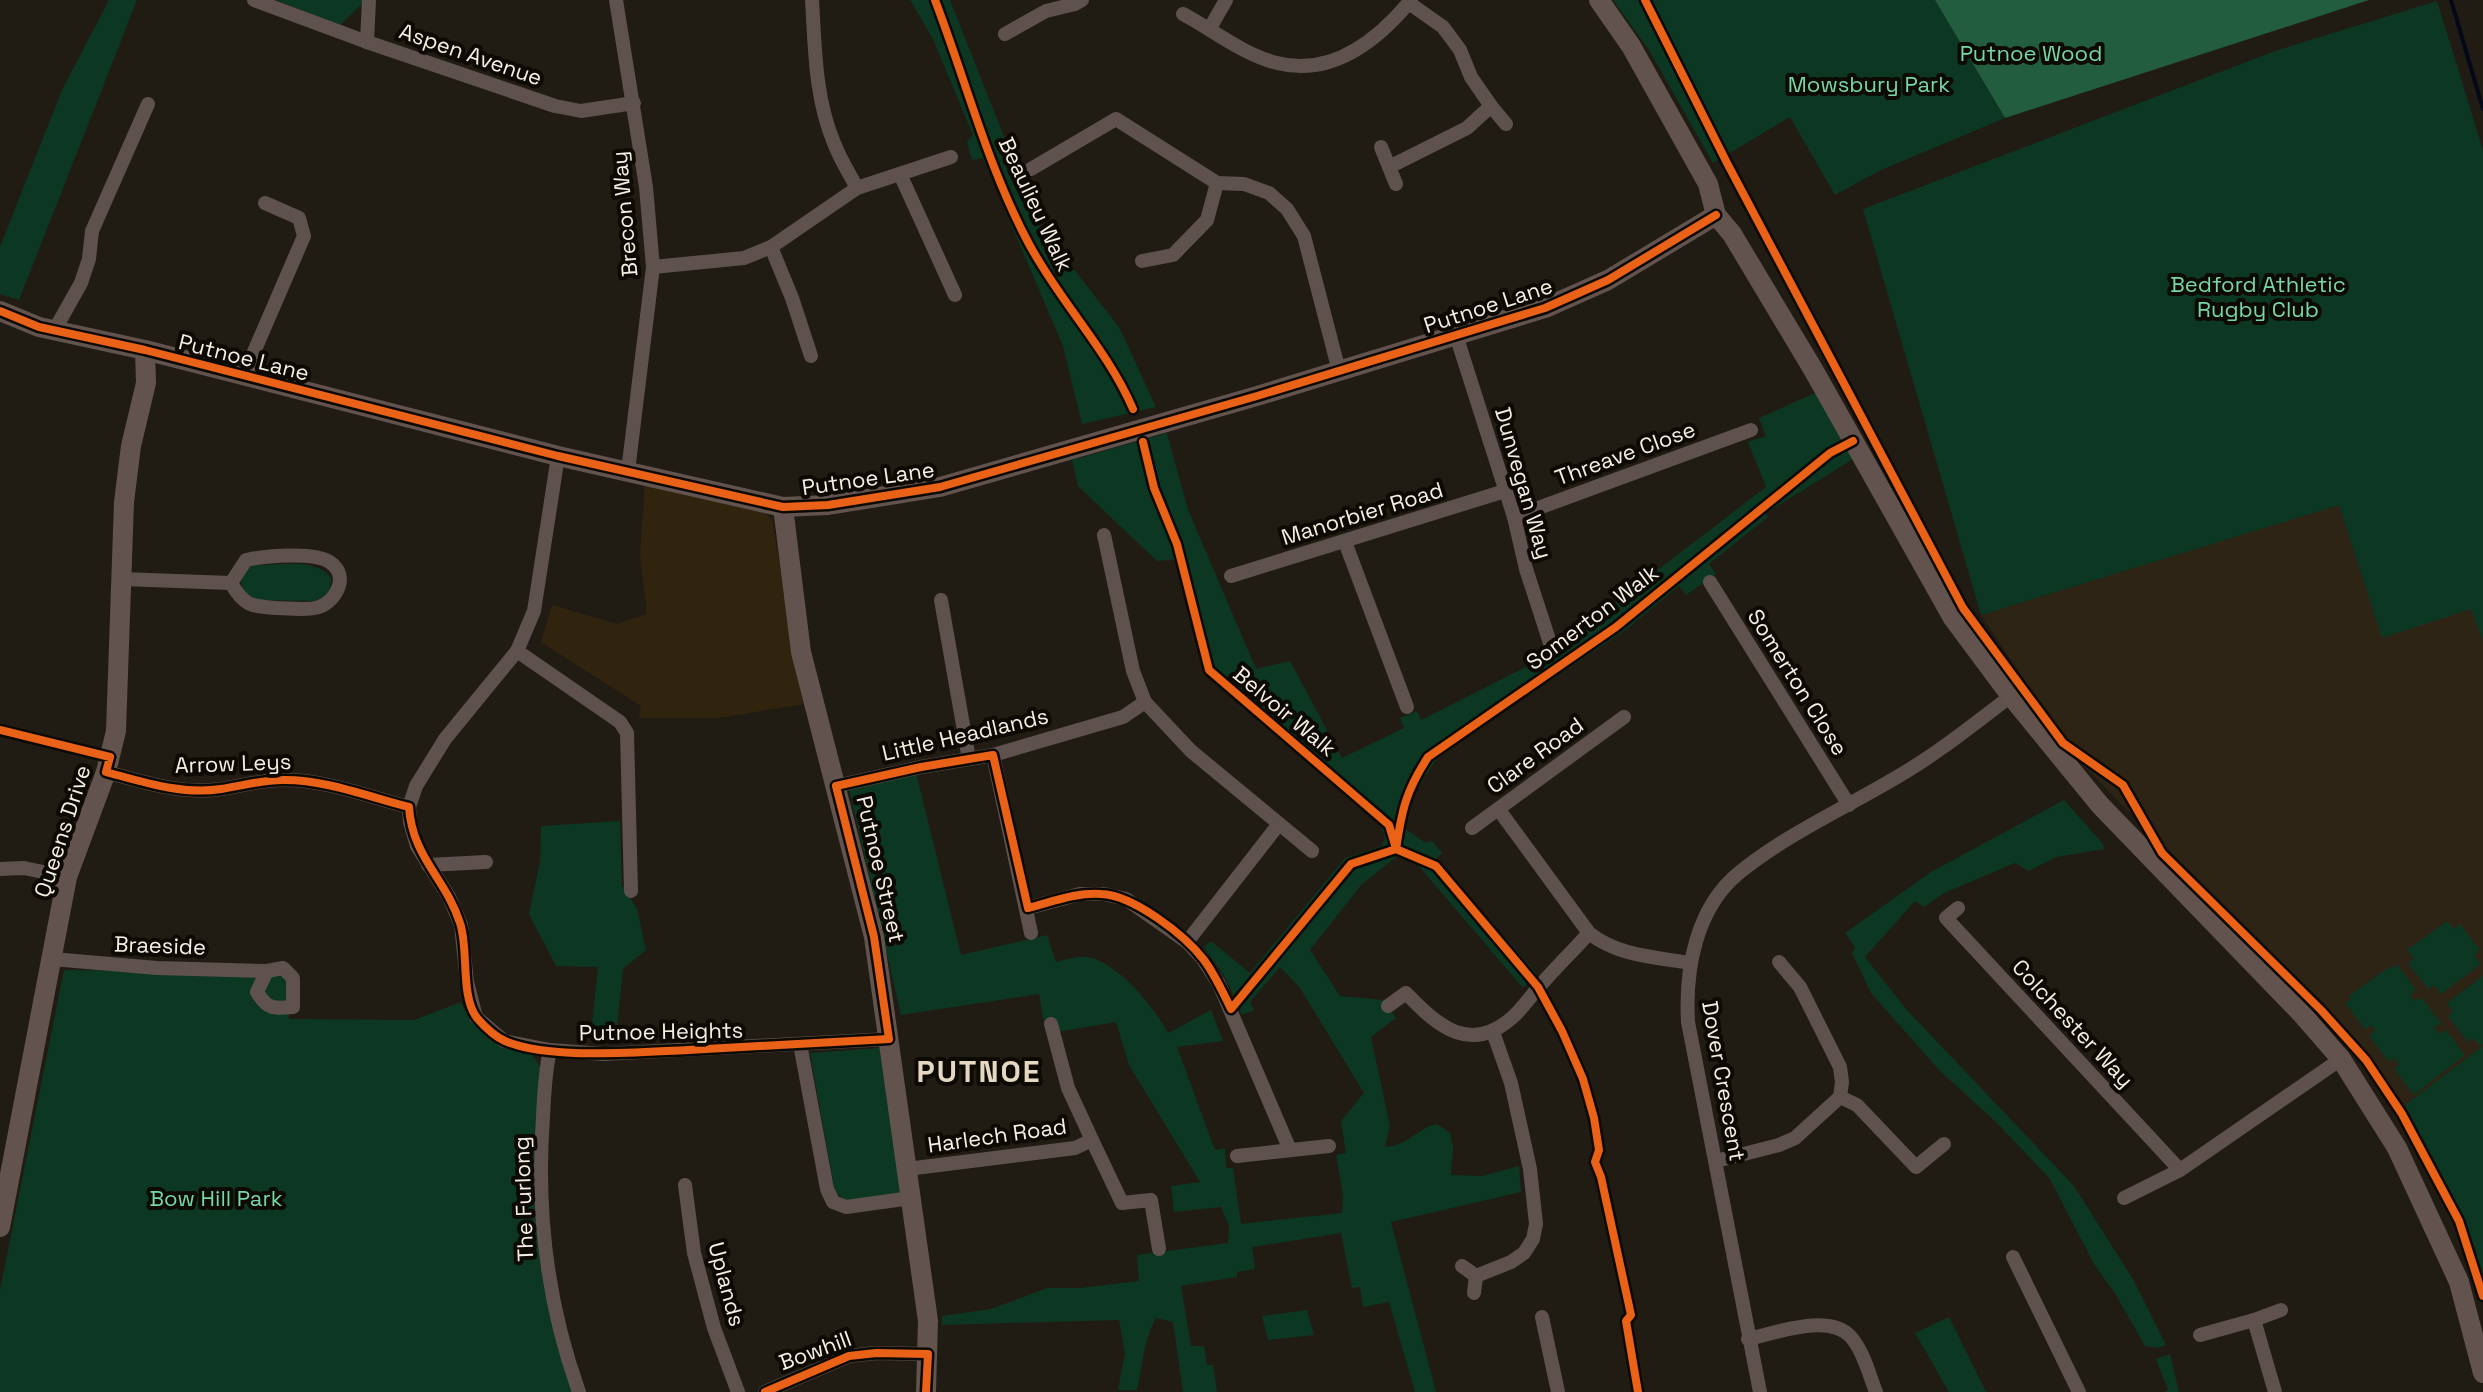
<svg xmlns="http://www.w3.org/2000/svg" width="2483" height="1392" font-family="'Space Grotesk',sans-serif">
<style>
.built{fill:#30240e}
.education{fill:#2d2416}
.green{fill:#0c3723}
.forest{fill:#235d40}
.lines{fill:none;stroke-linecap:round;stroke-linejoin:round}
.stream{stroke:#030919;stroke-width:4}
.street{stroke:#5f524e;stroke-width:14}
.secondary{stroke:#62534e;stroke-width:20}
.cycleway-casing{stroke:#0d0903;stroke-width:13}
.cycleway{stroke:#ea6118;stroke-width:8}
.labels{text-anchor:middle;stroke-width:8;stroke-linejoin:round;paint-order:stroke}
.park-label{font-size:22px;fill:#77d6a6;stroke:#0d0903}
.street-label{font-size:22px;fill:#f5efe4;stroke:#0d0903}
.district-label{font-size:30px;font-weight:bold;letter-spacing:2px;fill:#e4d8c2;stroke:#0d0903}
</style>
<rect width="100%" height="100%" fill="#211c13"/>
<polygon class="built" points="645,481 755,503 772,520 804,704 718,718 639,718 641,706 541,642 552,605 617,624 647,614 640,555"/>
<polygon class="education" points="2483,460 2483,1279 2463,1215 2405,1105 2358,1044 2078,760 1981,615"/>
<g class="green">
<polygon points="109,0 137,0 19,300 0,294 0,247 62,90"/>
<polygon points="276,0 362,0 362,4 340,25"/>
<polygon points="910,0 950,0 1039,225 1119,327 1156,407 1082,424 1063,346 983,158 972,160 967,142 973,135 933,39"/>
<polygon points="1613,0 1935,0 2005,118 1881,170 1835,195 1790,117 1713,163 1649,50"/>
<polygon points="2437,1 2483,150 2483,641 2471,609 2382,638 2339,505 1981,615 1863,209 2275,51"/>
<path d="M1815,393L1853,459L1766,513L1768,517L1709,564L1716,574L1686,595L1679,586L1624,631L1440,754L1404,809V828L1426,843L1431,840L1442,853L1436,859L1537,974L1523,988L1417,864L1401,853L1361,885L1310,950L1340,996L1384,1000L1396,1018L1371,1037L1390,1126L1385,1147C1410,1145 1415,1129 1437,1124L1450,1133L1453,1148L1451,1175L1482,1176L1519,1166L1521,1192L1391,1222L1436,1392H1415L1389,1302L1363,1307L1360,1287L1352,1288L1341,1233L1252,1247L1255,1269L1237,1272V1277L1181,1286L1191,1346H1204L1207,1365H1213L1217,1392H1183L1173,1322L1156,1318C1143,1342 1143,1364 1137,1390H1118L1125,1353L1119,1320L942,1325V1316L991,1309L1047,1288H1080L1139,1281L1137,1255L1228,1243L1229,1226L1221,1207L1174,1212L1171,1186L1200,1182L1129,1065L1116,1022L1046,1034L1039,994L901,1015L849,788L916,773L961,955L1047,935L1056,962C1065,960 1078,956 1087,957C1118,962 1154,1007 1168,1033L1211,1010L1223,1041L1177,1047L1215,1150L1225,1148L1226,1168H1233L1241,1224L1342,1213L1343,1196L1336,1155L1346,1153L1341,1121L1364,1093L1300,988L1280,967L1250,1002L1254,1010L1242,1015L1226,979L1204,947L1211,941L1250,973L1345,858L1382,846L1385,838L1379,819L1209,674L1205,669L1178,559L1157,561L1078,486L1072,460L1167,433L1188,510L1256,669L1290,661L1342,758L1404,728L1400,718L1417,711L1421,720L1540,660L1538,655L1561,644L1766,487L1748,442L1766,436L1759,418Z"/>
<path d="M260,565C283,565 316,558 331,578L330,592L315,601L256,600L244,592L240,578L251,566Z"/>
<polygon points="2064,800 2103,844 2104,849 2056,857 2029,871 2015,863 1944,893 1924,907 1915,901 1865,957 1906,1009 2074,1186 2134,1281 2166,1345 2158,1348 2145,1346 2116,1295 2094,1264 2050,1179 1997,1123 1940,1071 1871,993 1852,953 1855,947 1845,933 1931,872"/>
<polygon points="620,821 622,885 637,909 646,950 623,969 616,1036 591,1035 598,967 556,966 529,914 540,862 541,826"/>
<polygon points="2447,921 2454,929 2460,924 2480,950 2474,955 2481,964 2441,994 2434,985 2428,989 2408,963 2414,959 2407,950"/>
<polygon points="2397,964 2416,990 2410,995 2415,1001 2421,997 2441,1023 2434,1028 2439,1034 2446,1030 2465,1055 2414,1095 2394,1069 2399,1065 2395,1058 2389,1062 2369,1036 2375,1031 2371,1025 2365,1029 2345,1003 2351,999 2349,996 2389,967 2391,968"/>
<path d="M64,970L279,973L288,979L289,1019L414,1020L461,1002C475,1032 497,1048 530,1051L540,1067L534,1167L540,1266L559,1350L574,1392H0V1290Z"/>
<polygon points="2483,976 2483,1044 2480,1046 2474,1038 2468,1042 2448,1016 2453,1012 2447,1003"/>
<polygon points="2483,1046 2483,1279 2463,1215 2405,1105"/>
<polygon points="880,1048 901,1193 846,1201 835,1192 810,1053"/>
<polygon points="1307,1310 1314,1335 1268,1340 1262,1316"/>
<polygon points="1949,1317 1986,1392 1949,1392 1915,1333"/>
<polygon points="2170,1354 2179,1392 2164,1392 2168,1390 2156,1359"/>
</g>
<polygon class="forest" points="1935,0 2369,0 2005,118"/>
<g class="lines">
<polyline class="stream" points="2451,0 2483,109"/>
<g class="street">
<polyline points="254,0 367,42 555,106 581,111 634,103"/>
<polyline points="616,0 646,187 653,267 628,471"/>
<path d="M812,0C815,48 815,98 834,143C840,159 849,173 857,188"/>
<path d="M1183,14C1213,30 1244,55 1277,63C1332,77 1378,40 1411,0"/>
<polyline points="1210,28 1226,0"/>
<polyline points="1005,34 1046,11 1075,4 1082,0"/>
<polyline points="367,42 369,0"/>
<polyline points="1491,106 1506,124"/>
<polyline points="1381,147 1396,184"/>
<polyline points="1389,167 1467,128 1491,106 1471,77 1460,50 1443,27 1409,3"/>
<polyline points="1031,169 1116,119 1217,183 1244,184 1269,193 1287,209 1304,236 1339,371"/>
<polyline points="900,174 955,295"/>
<polyline points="771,247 792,298 811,356"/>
<polyline points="1142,261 1173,255 1207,220 1217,183"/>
<polyline points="653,267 744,258 771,247 857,188 951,157"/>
<polyline points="54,331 81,283 89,259 92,231 148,104"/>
<polyline points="1456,335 1514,517 1526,569 1550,643"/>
<polyline points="244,375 304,236 299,218 265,203"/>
<polyline points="558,456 534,611 517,651 445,739 416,786 409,807 410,822 417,846 449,897 461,925 467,982 476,1017 504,1041 550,1050 604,1054 889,1039"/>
<polyline points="1514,517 1751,430"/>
<polyline points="1104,535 1133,671 1145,702 1191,751 1312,851"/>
<polyline points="1345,542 1407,707"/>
<polyline points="1231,576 1505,491"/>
<path d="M122,579L231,583L246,560C265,556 316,551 331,563C349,576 337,600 319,607C308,611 288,608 276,608C251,606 244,606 231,583"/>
<polyline points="1710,582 1849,805"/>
<polyline points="941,600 969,759"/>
<polyline points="517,651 620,722 627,733 631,891"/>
<polyline points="993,755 1031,933"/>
<path d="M106,772C143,782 182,795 221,789C242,786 261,780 282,780C324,779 369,797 409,807"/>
<polyline points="836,786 921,767 993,755 1123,717 1145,702"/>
<path d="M1499,810L1589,933C1618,956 1654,957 1690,963"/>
<polyline points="1472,828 1624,717"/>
<polyline points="428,865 486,862"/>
<polyline points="0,869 24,868 67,877"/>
<polyline points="1028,908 1080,894 1104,894 1126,899 1187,942 1202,958 1219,984 1290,1150"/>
<polyline points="1958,908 1946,918 2180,1170 2341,1059"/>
<polyline points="1187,942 1279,824"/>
<polyline points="52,959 157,968 267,971"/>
<path d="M283,968L293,978V1007C273,1009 267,1009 257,992L267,971Z"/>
<path d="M1388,1006L1406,993C1438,1027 1472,1056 1515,1015C1524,1006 1531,996 1539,987C1555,968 1573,951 1589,933"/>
<polyline points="800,1044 827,1189 833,1202 846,1207 911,1198"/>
<path d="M550,1050C545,1072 544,1094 543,1117C536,1211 547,1303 579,1392"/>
<polyline points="1840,1097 1857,1105 1916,1167 1944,1144"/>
<polyline points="1092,1140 1122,1203 1151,1200 1159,1249"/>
<polyline points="1237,1156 1329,1146"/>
<polyline points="1716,1161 1779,1145 1795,1138 1840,1097 1842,1082 1840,1067 1800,987 1779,962"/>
<polyline points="907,1169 1075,1148 1092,1140 1068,1088 1051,1024"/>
<polyline points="685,1185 694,1253 714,1328 738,1392"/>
<polyline points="2124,1198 2180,1170"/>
<polyline points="2013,1257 2079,1392"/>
<polyline points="1462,1266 1476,1276"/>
<polyline points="1476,1276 1511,1262 1524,1253 1533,1239 1536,1224 1530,1169 1511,1083 1493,1032"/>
<polyline points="1474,1293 1476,1276"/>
<polyline points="1542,1317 1558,1392"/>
<polyline points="2254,1320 2281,1310"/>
<polyline points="2200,1335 2254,1320 2275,1392"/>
<path d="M1748,1339C1776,1333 1828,1313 1850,1336C1863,1350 1869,1374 1876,1392"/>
<polyline points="765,1392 849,1356 876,1353 928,1354"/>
<path d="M1760,1392L1688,1022C1685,969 1696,907 1740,872C1787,834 1845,808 1897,777C1937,754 1974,724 2011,696"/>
</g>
<g class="secondary">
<polyline points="1599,0 1631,46 1708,184 1716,215 1732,234 1814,371 1953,618 2011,696 2100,805 2301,1013 2341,1059 2397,1148 2459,1282 2483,1373"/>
<polyline points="0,311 39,327 145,350 558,456 783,507 828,505 940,487 1257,396 1545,308 1608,280 1716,215"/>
<polyline points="783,507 801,652 874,937 928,1321 926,1392"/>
<polyline points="0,1227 67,877 106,772 116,731 124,502 131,446 146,383 145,350"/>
</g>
<defs>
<g id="cycleway">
<path d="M935,0C966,81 988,168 1029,244C1060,302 1107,349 1133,409"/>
<polyline points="1645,0 1727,163 1963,608 2063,743 2123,785 2162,853 2321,1010 2366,1060 2402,1114 2459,1221 2483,1296"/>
<polyline points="0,311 39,327 145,350 558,456 783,507 828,505 940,487 1257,396 1545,308 1608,280 1716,215"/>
<polyline points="1143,442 1154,488 1177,544 1209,670 1389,825 1395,845"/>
<path d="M0,730L110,757L106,772C143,782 182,795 221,789C242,786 261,780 282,780C324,779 369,797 409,807C412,857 446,879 460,923C469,949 460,996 477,1018C484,1026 496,1037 505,1041C550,1060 639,1052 688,1050C755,1046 822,1043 889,1039L874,937L836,786L921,767L993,755L1028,908C1052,902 1076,892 1101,894C1133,895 1185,935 1204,960C1215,975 1223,992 1231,1009L1351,864L1396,849"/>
<path d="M1396,849C1402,809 1406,791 1428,757L1616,627L1830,453L1853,441"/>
<polyline points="1396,849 1436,866 1538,987 1562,1031 1583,1079 1594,1118 1599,1150 1595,1162 1601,1177 1631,1315 1626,1321 1638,1392"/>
<polyline points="765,1392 849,1356 876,1353 928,1354 926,1392"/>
</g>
</defs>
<use href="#cycleway" class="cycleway-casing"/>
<use href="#cycleway" class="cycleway"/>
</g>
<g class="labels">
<g class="park-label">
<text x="2031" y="61">Putnoe Wood</text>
<text x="1869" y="92">Mowsbury Park</text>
<text x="2258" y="292">Bedford Athletic<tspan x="2258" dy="25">Rugby Club</tspan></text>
<text x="216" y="1206">Bow Hill Park</text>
</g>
<g class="street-label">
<text transform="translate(471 54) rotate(19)" y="8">Aspen Avenue</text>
<text transform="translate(1036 204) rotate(65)" y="8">Beaulieu Walk</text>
<text transform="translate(624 214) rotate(-95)" y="8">Brecon Way</text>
<text transform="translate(1488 305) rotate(-18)" y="8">Putnoe Lane</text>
<text transform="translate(244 357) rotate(14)" y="8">Putnoe Lane</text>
<text transform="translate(1625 453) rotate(-20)" y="8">Threave Close</text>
<text transform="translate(868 478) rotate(-8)" y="8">Putnoe Lane</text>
<text transform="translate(1524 483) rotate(74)" y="8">Dunvegan Way</text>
<text transform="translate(1362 513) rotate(-17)" y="8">Manorbier Road</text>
<text transform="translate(1592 617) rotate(-37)" y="8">Somerton Walk</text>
<text transform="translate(1798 682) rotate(58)" y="8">Somerton Close</text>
<text transform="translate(1285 711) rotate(40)" y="8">Belvoir Walk</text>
<text transform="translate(965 734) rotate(-13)" y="8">Little Headlands</text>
<text transform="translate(1535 755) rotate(-36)" y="8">Clare Road</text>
<text transform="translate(233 763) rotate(-2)" y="8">Arrow Leys</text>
<text transform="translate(62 831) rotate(-72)" y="8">Queens Drive</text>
<text transform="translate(881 869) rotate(77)" y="8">Putnoe Street</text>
<text transform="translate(160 945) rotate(2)" y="8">Braeside</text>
<text transform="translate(2073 1023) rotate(47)" y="8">Colchester Way</text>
<text transform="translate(661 1031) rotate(-1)" y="8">Putnoe Heights</text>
<text transform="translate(1724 1081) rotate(80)" y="8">Dover Crescent</text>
<text transform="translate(997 1135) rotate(-8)" y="8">Harlech Road</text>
<text transform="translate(523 1199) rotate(-92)" y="8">The Furlong</text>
<text transform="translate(727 1284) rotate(75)" y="8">Uplands</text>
<text transform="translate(815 1350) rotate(-20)" y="8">Bowhill</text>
</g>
<g class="district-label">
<text x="979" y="1082">PUTNOE</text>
</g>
</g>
</svg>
